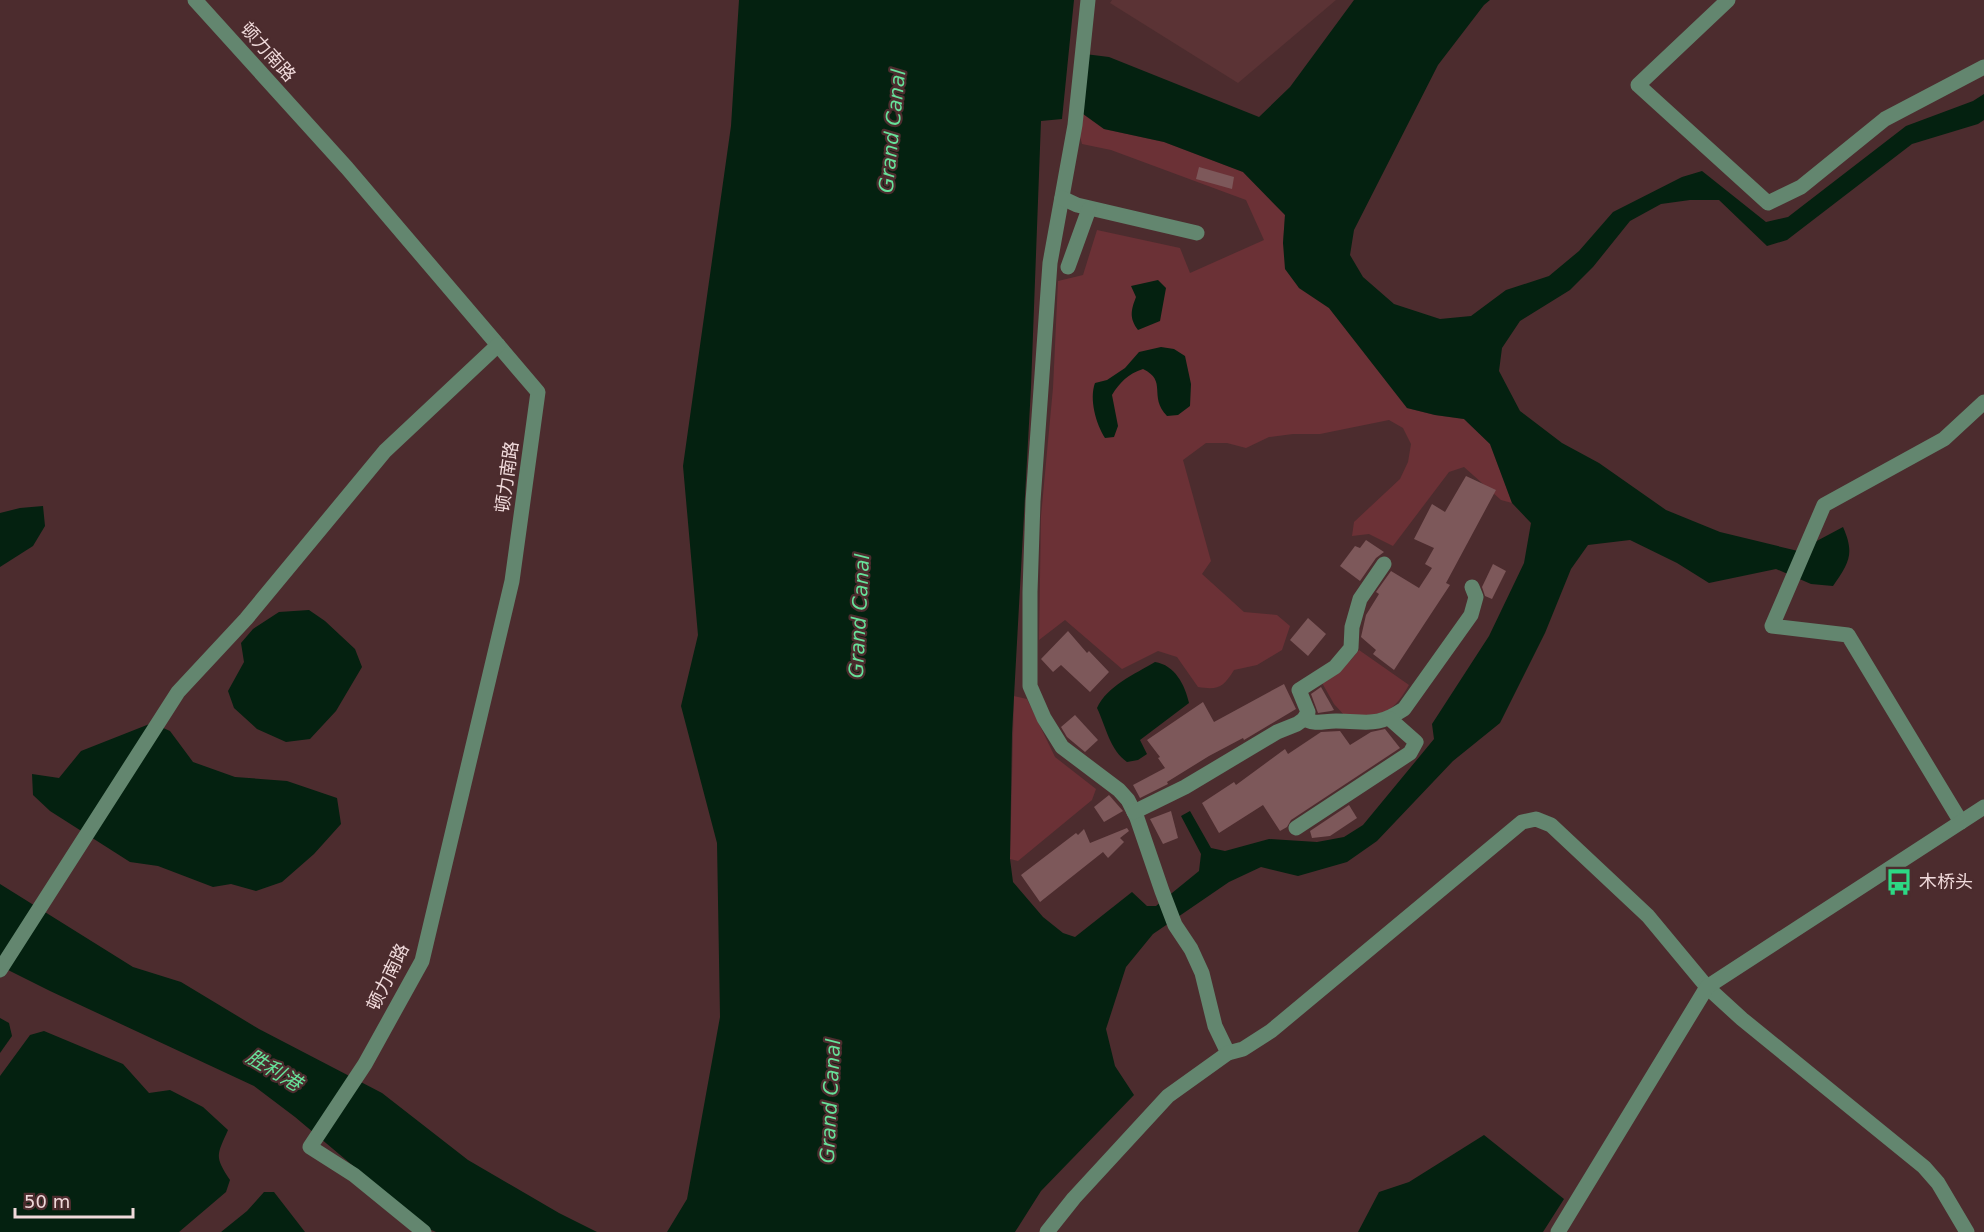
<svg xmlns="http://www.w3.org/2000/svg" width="1984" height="1232" font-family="'DejaVu Sans','Noto Sans SC',sans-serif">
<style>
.built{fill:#5b3335}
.green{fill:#6b3136}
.water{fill:#042110}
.building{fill:#7d585a}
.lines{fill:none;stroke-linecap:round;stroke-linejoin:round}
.minor{stroke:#63866f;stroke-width:15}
.labels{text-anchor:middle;stroke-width:4.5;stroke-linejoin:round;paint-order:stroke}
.street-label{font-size:18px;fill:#f0dadb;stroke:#4c2c2e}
.poi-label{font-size:18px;fill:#f0dadb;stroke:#4c2c2e;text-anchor:start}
.water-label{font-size:20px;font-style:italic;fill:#67e19a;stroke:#4c2c2e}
</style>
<rect width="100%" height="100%" fill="#4c2c2e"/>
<polygon class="built" points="1112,0 1336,0 1238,83 1110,3"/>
<g class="green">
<path d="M1072,106L1104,129L1164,142L1243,172L1285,215L1283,243L1299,288L1329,308L1407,408L1435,415L1464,419L1490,444L1512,503L1501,500L1464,467L1449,472L1393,546L1369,534L1352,536L1354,522L1400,479L1408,462L1411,444L1403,428L1389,420L1320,434H1293L1269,437L1246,448L1227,443H1206L1183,460L1211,561L1202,574L1244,612L1277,615L1290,626L1282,650L1257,665L1234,670C1223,688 1218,690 1198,687L1177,657L1158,651L1122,669L1065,620L1039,640L1041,516L1053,388L1058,281L1083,275L1097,230L1180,248L1190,273L1264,240L1246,200L1111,150L1082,144Z"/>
<path d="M1359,650L1409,685C1390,718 1381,714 1345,716L1334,704L1321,681L1351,660Z"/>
<polygon points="1014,696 1027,699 1055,757 1096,789 1092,800 1018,861 1010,859"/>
</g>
<g class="water">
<path d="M739,0H1074L1062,119L1041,121L1031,387L1012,733L1010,859L1013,882L1043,917L1063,933L1075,937L1132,892L1147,906H1156L1199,871L1201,854L1181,816L1190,811L1211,848L1225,851L1269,839L1317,842L1344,837L1363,825L1434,739L1432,724L1489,636L1524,563L1531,523L1512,503L1490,444L1464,419L1435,415L1407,408L1329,308L1299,288L1285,269L1283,243L1285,215L1243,172L1164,142L1104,129L1072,106L1077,53L1109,57L1259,117L1290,87L1354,0H1490L1484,5L1438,65L1354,230L1350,255L1363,277L1394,304L1440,319L1471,316L1506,290L1549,276L1579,251L1613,212L1682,177L1702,171L1766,222L1788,217L1906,126L1973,101L1984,94V120L1978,124L1912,144L1787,240L1767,246L1719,200H1690L1661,204L1630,221L1593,267L1570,290L1520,321L1502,348L1499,371L1520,411L1562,443L1599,463L1666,510L1720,532L1798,551L1843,527C1855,554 1849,563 1833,586L1811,584L1776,569L1709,583L1677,563L1630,540L1588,545L1571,569L1545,633L1500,723L1453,761L1377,841L1347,862L1298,876L1261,867L1229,882L1153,934L1126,967L1106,1029L1115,1066L1134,1095L1041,1191L1015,1232H667L687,1199L720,1017L717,843L681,706L698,635L683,466L731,126Z"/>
<path d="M1158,280L1166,288L1160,321L1138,330C1129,318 1131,310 1136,297L1131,286Z"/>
<path d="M1161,347L1174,349L1185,356L1191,384L1190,406L1178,415L1167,416C1148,396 1168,381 1143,369C1128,374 1120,382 1112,395L1118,426L1114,437L1105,438C1096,424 1089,399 1095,383L1107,380L1125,368L1139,352Z"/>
<polygon points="43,506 45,526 33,546 0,567 0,513 20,508"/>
<polygon points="309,610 325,621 355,649 362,667 336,711 310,739 286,742 257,729 234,708 228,691 244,662 241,643 253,629 279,612"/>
<path d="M1155,662C1175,665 1185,685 1189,703L1140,740L1147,754L1138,760L1127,762C1110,750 1106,727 1097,708C1107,686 1135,674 1155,662Z"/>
<polygon points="152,723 170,731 193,762 235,777 287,781 337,798 341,824 314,854 282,882 256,891 231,884 213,887 158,866 130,862 50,811 33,795 32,774 59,778 81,751"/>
<polygon points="0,884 133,967 181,982 259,1029 382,1093 468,1160 559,1213 597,1232 436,1232 427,1228 295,1117 254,1086 50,991 0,966"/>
<polygon points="0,1018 9,1023 12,1036 0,1053"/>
<path d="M44,1031L123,1064L149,1093L170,1090L203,1107L228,1130C217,1155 214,1156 230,1180L226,1192L179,1232H0V1076L30,1035Z"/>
<polygon points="1484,1135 1564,1199 1543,1232 1358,1232 1379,1192 1409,1182"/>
<polygon points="264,1192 274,1192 305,1232 221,1232 247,1211"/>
</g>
<g class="building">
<polygon points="1199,167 1234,177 1232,189 1196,179"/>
<polygon points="1466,476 1496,490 1446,583 1450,585 1394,670 1373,654 1376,650 1361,637 1366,615 1379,594 1376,592 1391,571 1419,588 1432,568 1425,564 1434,548 1414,539 1432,504 1445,512"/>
<polygon points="1366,540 1384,552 1376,558 1360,581 1340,566 1355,546 1360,548"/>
<polygon points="1493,564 1506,571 1492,599 1485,596 1482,587"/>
<polygon points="1308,618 1326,634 1308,656 1290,640"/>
<polygon points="1068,631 1087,653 1089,651 1109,672 1090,692 1061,665 1053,672 1041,659"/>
<polygon points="1284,684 1296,709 1244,740 1243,738 1209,756 1167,782 1168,784 1140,798 1133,785 1165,768 1158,758 1160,757 1147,740 1203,702 1214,722"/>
<polygon points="1321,687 1334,710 1331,711 1318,713 1311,694"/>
<polygon points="1075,715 1098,740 1085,752 1067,737 1061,727"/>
<polygon points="1385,729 1400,748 1291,820 1287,827 1280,831 1263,805 1219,833 1202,803 1234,782 1236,785 1285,749 1288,754 1321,732 1340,731 1350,745 1371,732"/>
<polygon points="1109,795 1123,811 1104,822 1094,807"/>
<polygon points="1349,805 1357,818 1330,836 1312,838 1310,831"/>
<polygon points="1171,811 1178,838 1163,844 1150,819"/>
<polygon points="1127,828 1129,831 1120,838 1124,842 1108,858 1103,852 1040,902 1021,875 1076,833 1078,835 1084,829 1090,843"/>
</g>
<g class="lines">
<g class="minor">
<polyline points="195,0 347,168 538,392 512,581 422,961 365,1064 310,1147 354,1175 424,1232"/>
<polyline points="1088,0 1075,125 1050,263 1033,501 1030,592 1030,686 1044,718 1062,747 1119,790 1128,800 1137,818 1162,891 1175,925 1191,949 1202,973 1215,1026 1228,1053"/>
<polyline points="1728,0 1638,85 1768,203 1801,187 1885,119 1984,67"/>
<polyline points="1062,198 1077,205 1197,233"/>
<polyline points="1068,267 1089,209"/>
<path d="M1304,719C1318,725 1322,721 1336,721C1368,721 1375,728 1404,709L1471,615L1476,597L1472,587"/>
<polyline points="1134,812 1185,787 1277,732 1297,724 1304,719 1308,712 1299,690 1335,667 1351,648 1352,627 1360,599 1384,564"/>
<polyline points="1961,822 1848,635 1772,626 1824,505 1944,439 1984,402"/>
<polyline points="1296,828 1410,753 1416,742 1390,719"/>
<polyline points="0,970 178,692 246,619 385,451 498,345"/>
<polyline points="1047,1232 1074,1198 1168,1096 1228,1053 1243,1049 1271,1031 1522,822 1536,819 1551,825 1648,916 1707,987 1742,1019 1924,1167 1938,1183 1967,1232"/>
<polyline points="1558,1232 1707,987 1984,807"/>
</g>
</g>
<defs>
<symbol id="bus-bare" viewBox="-9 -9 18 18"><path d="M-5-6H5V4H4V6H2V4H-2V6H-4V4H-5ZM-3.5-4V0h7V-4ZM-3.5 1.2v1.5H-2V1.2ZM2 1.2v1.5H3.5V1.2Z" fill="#2dd884" stroke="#4c2c2e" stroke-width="2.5" paint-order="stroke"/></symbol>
</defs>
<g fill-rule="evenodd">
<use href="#bus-bare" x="1880" y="863" width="38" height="38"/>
</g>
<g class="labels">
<g class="street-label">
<text transform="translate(268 52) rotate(48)" y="6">顿力南路</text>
<text transform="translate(507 477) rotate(-82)" y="6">顿力南路</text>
<text transform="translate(388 977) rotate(-64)" y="6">顿力南路</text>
</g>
<g class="poi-label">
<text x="1919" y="888">木桥头</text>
</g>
<g class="water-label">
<text transform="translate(892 131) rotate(-84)" y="7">Grand Canal</text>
<text transform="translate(859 616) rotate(-87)" y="7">Grand Canal</text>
<text transform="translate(274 1070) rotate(31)" y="7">胜利港</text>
<text transform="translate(830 1101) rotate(-87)" y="7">Grand Canal</text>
</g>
</g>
<path d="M15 1208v9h118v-9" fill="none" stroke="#f0dadb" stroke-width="3"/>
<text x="24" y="1208" font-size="18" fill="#f0dadb" stroke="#4c2c2e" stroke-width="4.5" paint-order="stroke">50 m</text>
</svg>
